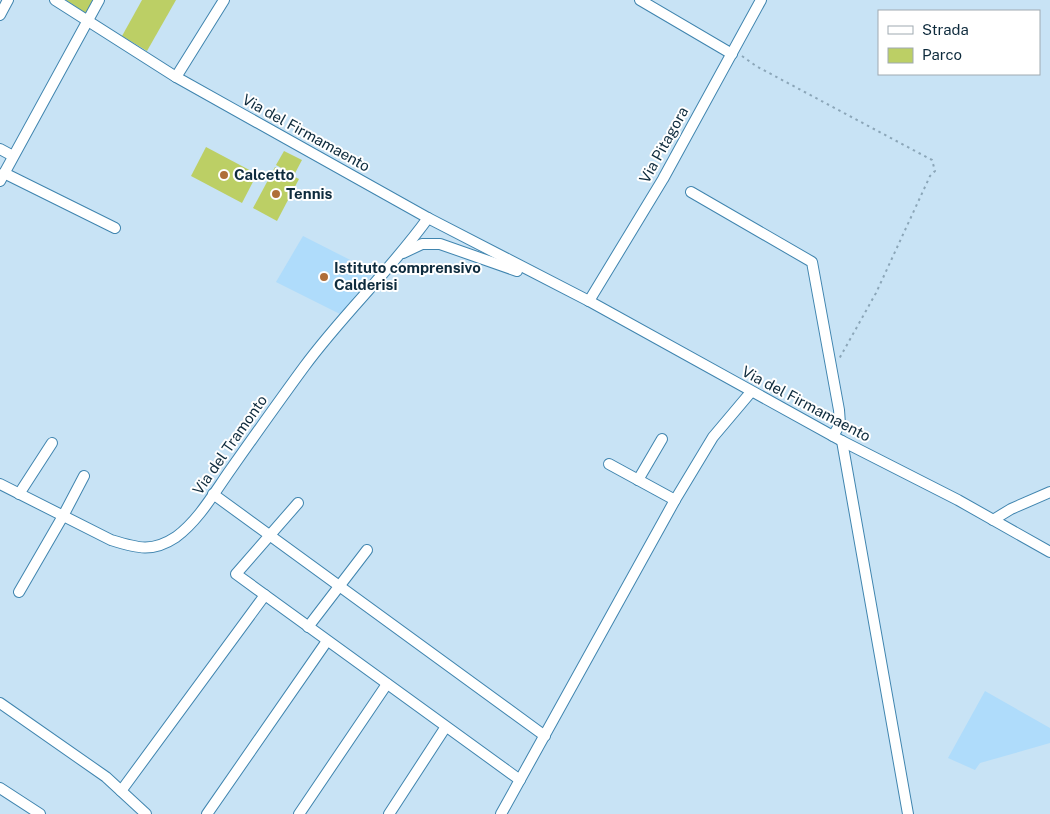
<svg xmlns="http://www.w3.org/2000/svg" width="1050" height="814" font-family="'Public Sans',sans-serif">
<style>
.built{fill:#afdcfb}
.green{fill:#bccf65}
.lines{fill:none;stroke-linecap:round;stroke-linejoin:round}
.street-casing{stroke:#4085af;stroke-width:12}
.path{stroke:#8ba6b8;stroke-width:2;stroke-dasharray:2.5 4;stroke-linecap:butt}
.street{stroke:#fff;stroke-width:10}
.poi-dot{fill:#af6e38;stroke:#fff;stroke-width:2}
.labels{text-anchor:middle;stroke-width:4;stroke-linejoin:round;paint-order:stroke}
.street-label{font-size:15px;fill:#0e2b3d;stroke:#fff}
.poi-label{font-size:15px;font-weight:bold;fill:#0e2b3d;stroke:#fff;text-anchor:start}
</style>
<rect width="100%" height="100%" fill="#c8e3f5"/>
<g class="built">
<polygon points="303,236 374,272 340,314 276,282"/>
<polygon points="985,691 1050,728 1050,743 980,763 975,770 948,758"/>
</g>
<g class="green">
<polygon points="66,0 95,0 87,14"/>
<polygon points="142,0 176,0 147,51 122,36"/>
<polygon points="206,147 257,174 242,203 191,176"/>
<polygon points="284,151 302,160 294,175 276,165"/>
<polygon points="275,167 299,179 277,221 253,208"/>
</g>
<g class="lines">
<defs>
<g id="street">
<polyline points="55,0 176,77 428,218 589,301 842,441 958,500 1050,552"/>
<polyline points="640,0 732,54"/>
<polyline points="0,15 8,0"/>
<polyline points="176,77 224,0"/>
<polyline points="0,149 13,156"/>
<polyline points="4,173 115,228"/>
<polyline points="0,181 99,0"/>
<polyline points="691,192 812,262 839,410 840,424 833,436"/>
<polyline points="403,253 422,244 440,244 517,271"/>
<polyline points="589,301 663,179 761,0"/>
<polyline points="842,441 908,814"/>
<polyline points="609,464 675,500"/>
<polyline points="638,480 662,439"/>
<path d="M0,484L111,540C137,548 152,553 176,537C199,520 214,493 231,469C255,435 279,401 304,367C342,315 390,271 428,218"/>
<polyline points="19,494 52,443"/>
<polyline points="213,494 545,736"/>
<polyline points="298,503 236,574 520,780"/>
<polyline points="993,520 1011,509 1050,492"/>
<polyline points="19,592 63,516 84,476"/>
<polyline points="308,627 367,550"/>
<polyline points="0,703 106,777 146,814"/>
<polyline points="0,788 40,814"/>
<polyline points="121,791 265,595"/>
<polyline points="207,814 327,641"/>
<polyline points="299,814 387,684"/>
<polyline points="389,814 445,728"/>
<polyline points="501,814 675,500 713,437 751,392"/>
</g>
</defs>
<use href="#street" class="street-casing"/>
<polyline class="path" points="742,56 756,66 932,160 935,171 930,176 876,293 839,359"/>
<use href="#street" class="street"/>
</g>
<g class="poi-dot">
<circle cx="224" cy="175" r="5"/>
<circle cx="276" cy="194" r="5"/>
<circle cx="324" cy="277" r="5"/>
</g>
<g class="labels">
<g class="street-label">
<text transform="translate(306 133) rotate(29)" y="5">Via del Firmamaento</text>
<text transform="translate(664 145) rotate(-61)" y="5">Via Pitagora</text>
<text transform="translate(806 404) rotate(28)" y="5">Via del Firmamaento</text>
<text transform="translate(230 445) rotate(-55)" y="5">Via del Tramonto</text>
</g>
<g class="poi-label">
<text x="234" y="180">Calcetto</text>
<text x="286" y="199">Tennis</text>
<text x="334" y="273">Istituto comprensivo<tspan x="334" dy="17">Calderisi</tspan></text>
</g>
</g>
<rect x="878" y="10" width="162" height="65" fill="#ffffff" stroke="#9faab1"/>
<rect x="888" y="26" width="25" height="8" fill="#ffffff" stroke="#9faab1"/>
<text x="922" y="35" font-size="15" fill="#0e2b3d">Strada</text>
<rect x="888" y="48" width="25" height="15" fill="#bccf65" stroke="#9faab1"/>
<text x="922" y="60" font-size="15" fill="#0e2b3d">Parco</text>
</svg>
